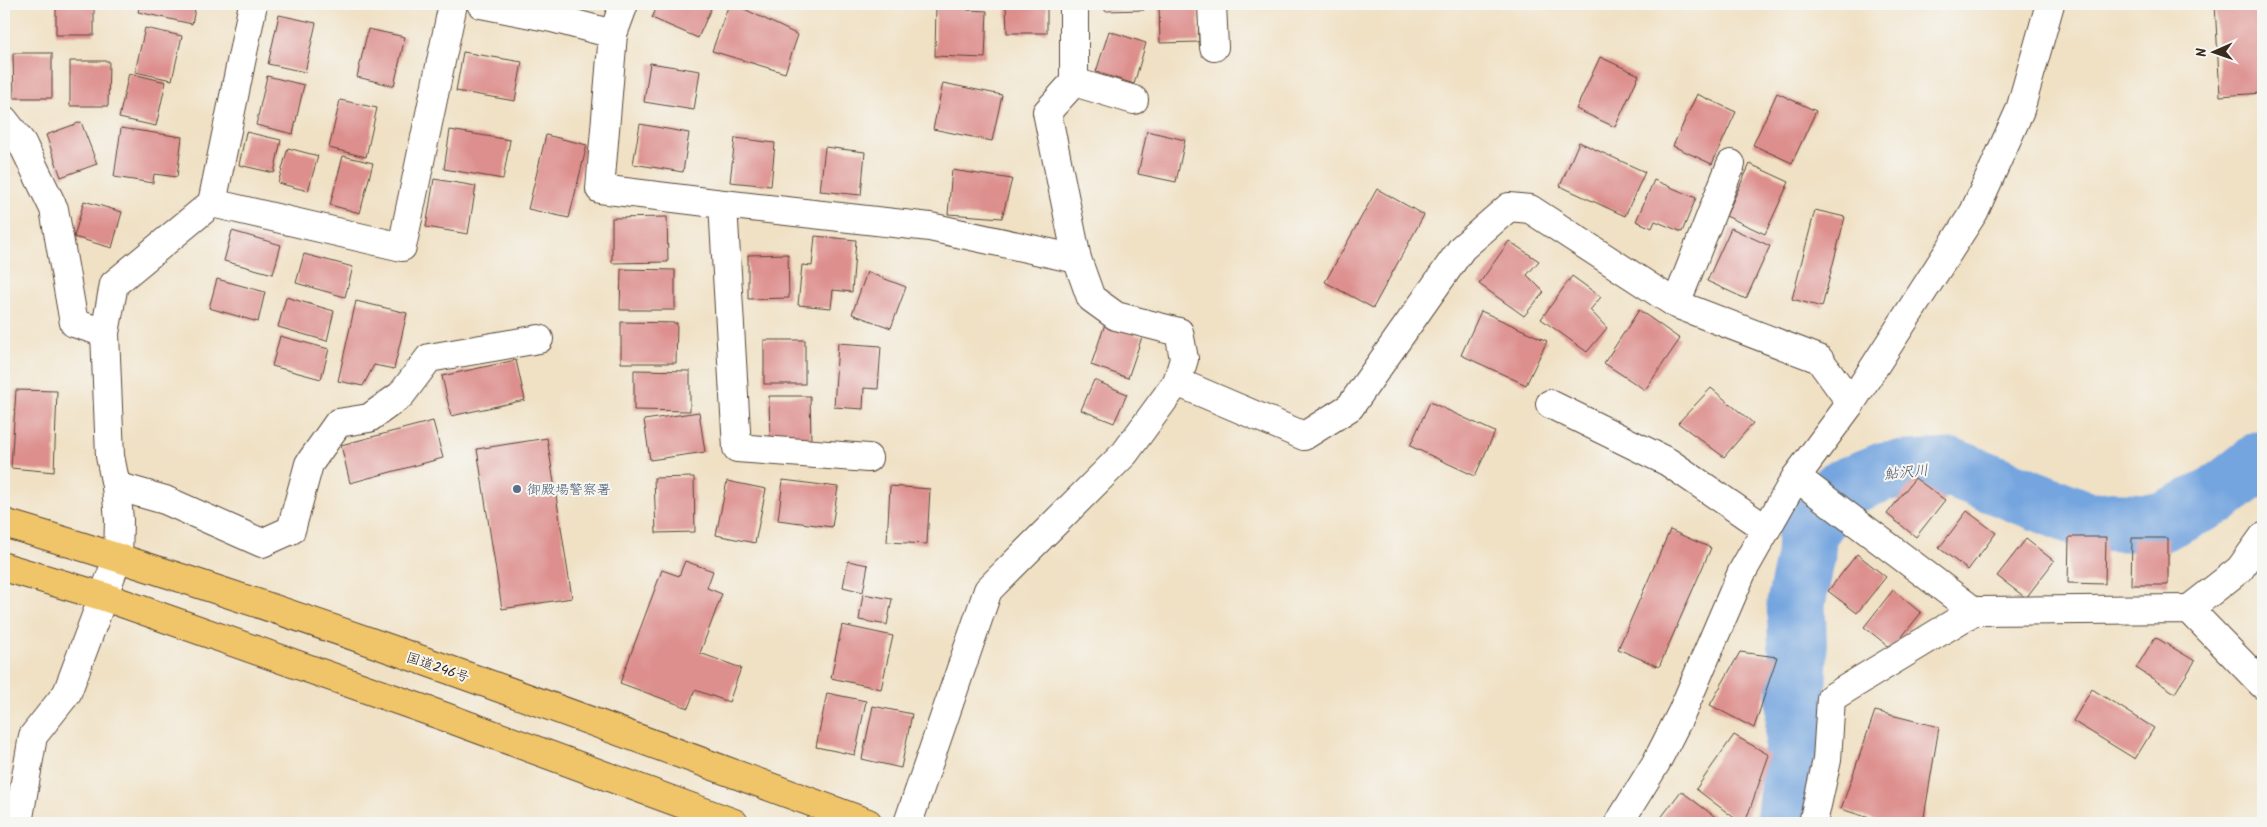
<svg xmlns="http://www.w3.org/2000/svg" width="2267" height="827" font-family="Kalam,'Klee One',sans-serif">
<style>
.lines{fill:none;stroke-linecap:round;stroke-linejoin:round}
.river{stroke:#75a5df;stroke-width:59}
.building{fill:#dd8f8d}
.minor-casing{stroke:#564537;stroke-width:30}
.highway-casing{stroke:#564537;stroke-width:30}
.minor{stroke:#fff;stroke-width:28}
.highway{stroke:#f0c469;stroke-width:28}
.service-dot{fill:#5c6f8a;stroke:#f6f6f2;stroke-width:2}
.labels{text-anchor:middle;stroke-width:4;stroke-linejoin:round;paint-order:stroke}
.service-label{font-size:14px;fill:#4e5e75;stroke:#f6f6f2;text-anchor:start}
.street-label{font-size:14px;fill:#3b2a1e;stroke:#f6f6f2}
.water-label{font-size:15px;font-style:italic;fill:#4f5562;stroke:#f6f6f2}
</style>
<rect width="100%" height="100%" fill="#f6f6f2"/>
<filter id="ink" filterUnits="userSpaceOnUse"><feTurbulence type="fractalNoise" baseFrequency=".02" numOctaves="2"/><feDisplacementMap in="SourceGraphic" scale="10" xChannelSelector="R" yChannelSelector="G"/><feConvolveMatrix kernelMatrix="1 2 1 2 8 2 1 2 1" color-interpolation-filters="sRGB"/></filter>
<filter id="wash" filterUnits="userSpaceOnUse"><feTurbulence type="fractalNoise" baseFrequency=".0096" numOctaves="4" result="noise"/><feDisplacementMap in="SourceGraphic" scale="20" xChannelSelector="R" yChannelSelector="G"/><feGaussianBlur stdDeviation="1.12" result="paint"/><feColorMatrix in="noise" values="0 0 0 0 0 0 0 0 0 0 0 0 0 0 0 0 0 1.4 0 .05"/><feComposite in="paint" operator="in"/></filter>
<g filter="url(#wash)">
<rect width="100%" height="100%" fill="#f0e1c5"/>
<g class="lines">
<polyline class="river" points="1785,823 1794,744 1798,660 1796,603 1806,556 1807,534 1838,490 1885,471 1953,468 2088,521 2159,523 2216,496 2263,459"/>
</g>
<g id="blocks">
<g class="building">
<polygon points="4,4 7,4 6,30 4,30"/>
<rect x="56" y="4" width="38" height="31"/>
<polygon points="140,4 196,4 192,24 138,12"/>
<polygon points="658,4 713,4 698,38 652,18"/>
<polygon points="729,4 734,4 798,35 785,73 712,51"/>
<polygon points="936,4 968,4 968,10 987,11 985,58 935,56"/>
<polygon points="1006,4 1047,4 1047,33 1007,33"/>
<polygon points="1105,4 1144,4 1144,10 1105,11"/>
<polygon points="1159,4 1198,4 1199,42 1160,43"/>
<polygon points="2215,4 2262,4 2263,93 2220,96"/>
<polygon points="279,15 316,23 305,72 268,64"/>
<polygon points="145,28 182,36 172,80 135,72"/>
<polygon points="368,29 405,37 394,86 357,77"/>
<polygon points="1109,31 1146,43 1134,84 1096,72"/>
<polygon points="463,52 522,62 515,101 456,91"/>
<polygon points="13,53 52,53 52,98 14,98"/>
<polygon points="1600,57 1639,75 1615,127 1576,109"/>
<polygon points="70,61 109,61 108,106 70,106"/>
<polygon points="650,63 700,71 694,110 644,102"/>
<polygon points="129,73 166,82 156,126 119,118"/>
<polygon points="267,76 304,85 293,134 256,125"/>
<polygon points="943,83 1002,95 992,141 933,129"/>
<polygon points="1777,93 1816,111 1792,163 1753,145"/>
<polygon points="1697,94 1736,112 1712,164 1673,146"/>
<polygon points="340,100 377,108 366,157 329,148"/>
<polygon points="81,122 97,164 61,177 46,135"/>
<polygon points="640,124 689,133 683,172 633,164"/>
<polygon points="121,128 182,137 177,177 154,174 153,183 114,177"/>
<polygon points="450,130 510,140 503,179 444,169"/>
<polygon points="1147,131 1185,140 1176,182 1138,174"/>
<polygon points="246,132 281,140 274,173 239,165"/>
<polygon points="546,135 587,145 569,218 528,209"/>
<polygon points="735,138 775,143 771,186 730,182"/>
<polygon points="1579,142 1645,172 1625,216 1560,186"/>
<polygon points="825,147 865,152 861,195 820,191"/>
<polygon points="288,148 318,156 308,191 278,183"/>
<polygon points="343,156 373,163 360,213 330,205"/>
<polygon points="1750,164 1789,182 1765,234 1726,216"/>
<polygon points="952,170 1012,179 1002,218 948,214"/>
<polygon points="434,179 476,186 468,234 426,227"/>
<polygon points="1654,180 1696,198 1682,232 1655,221 1652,228 1636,221"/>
<polygon points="1377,189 1424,215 1373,308 1325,282"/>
<polygon points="84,201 122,212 112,248 74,237"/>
<polygon points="1815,210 1845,217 1822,307 1792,299"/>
<polygon points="667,217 668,262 612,263 612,218"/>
<polygon points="1731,228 1770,246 1746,299 1707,281"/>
<polygon points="232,231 281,245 273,274 224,261"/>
<polygon points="815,236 856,240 852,292 833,290 831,308 798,305 802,265 812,266"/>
<polygon points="1509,241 1539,261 1527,275 1544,292 1524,316 1479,284"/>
<polygon points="304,254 353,267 345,297 296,283"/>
<polygon points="788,254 789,298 748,299 748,255"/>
<polygon points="621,269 675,270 675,310 620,310"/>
<polygon points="867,272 906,287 891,328 852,314"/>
<polygon points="1572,276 1601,297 1590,310 1607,328 1587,352 1541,319"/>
<polygon points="217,279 265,292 258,322 209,308"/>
<polygon points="286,297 334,311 327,341 278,327"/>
<polygon points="356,301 407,313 394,369 374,365 363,386 338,381"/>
<polygon points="1639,310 1680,339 1645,390 1604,363"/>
<polygon points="1481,311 1547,341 1526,385 1461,355"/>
<polygon points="621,322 677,323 676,363 621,363"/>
<polygon points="1105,324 1142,337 1128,378 1091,365"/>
<polygon points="280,336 329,349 321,379 272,366"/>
<rect x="764" y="340" width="41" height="44"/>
<polygon points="838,343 881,346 878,389 864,388 863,409 834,407"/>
<polygon points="516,360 525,400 451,416 442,376"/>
<polygon points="634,370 690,371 690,411 634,410"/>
<polygon points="1094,380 1127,394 1114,423 1081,410"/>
<polygon points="1711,388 1753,423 1724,457 1678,423"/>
<polygon points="16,390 57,391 54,472 11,468"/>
<polygon points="769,396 810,396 811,440 770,440"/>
<polygon points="1430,402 1495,432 1475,476 1410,446"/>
<polygon points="699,412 705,452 650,460 644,420"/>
<polygon points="433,421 443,458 350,483 341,445"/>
<polygon points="547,438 572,598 502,609 477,449"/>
<polygon points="694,477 695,532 656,533 654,478"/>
<polygon points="1915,478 1945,500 1916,537 1887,514"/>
<polygon points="783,480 838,487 832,527 778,520"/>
<polygon points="727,481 766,489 755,543 716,535"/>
<polygon points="890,486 930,489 927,544 887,542"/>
<polygon points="1967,511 1996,533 1968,570 1939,548"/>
<polygon points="1670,530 1711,548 1659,667 1618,649"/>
<polygon points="2069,537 2106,537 2105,584 2068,583"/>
<polygon points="2132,538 2168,538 2168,585 2131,585"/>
<polygon points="2026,539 2054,561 2026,598 1997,576"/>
<polygon points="1857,554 1886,577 1857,613 1828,591"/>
<polygon points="685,561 713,571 707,588 722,594 700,653 741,668 729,702 695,690 688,708 620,683 662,570 679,576"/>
<polygon points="848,561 868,565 863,592 843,587"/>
<polygon points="1893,590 1921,613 1892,649 1864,627"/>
<polygon points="863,594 892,599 887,625 859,620"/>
<polygon points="842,625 893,636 881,689 831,678"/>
<polygon points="2155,637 2195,661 2175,693 2136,668"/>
<polygon points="1740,652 1777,657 1754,728 1710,705"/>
<polygon points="2092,689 2154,728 2135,759 2073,721"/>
<polygon points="827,693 866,701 855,755 816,747"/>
<polygon points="873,706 912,714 901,768 862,759"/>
<polygon points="1875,711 1939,727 1923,823 1885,823 1841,809"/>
<polygon points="1734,735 1769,755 1745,823 1741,823 1696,789"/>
<polygon points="1681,791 1722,822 1721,823 1657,823"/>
</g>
</g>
</g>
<g filter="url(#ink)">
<use href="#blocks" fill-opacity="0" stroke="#564537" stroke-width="1"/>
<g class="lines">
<defs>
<g id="minor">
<polyline points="481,4 552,18 613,34 624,4"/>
<polyline points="1212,4 1214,47"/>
<polyline points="613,34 600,189 723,204 737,448 868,458"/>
<polyline points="1074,82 1134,100"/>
<polyline points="4,120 22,143 54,209 74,323 105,333"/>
<polyline points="212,203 253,4"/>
<polyline points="723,204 930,227 1077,259"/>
<polyline points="1676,304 1731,164"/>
<polyline points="1177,382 1304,436 1350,407 1462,248 1509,207 1530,209 1676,304 1819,359 1851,403"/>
<polyline points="1550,404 1668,462 1766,529"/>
<polyline points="1796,477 1974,611 2189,609 2263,685"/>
<polyline points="116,486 165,500 262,543 291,530 309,464 338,423 369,418 401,395 429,358 539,339"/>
<polyline points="2189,609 2240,569 2263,537"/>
<polyline points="18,823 33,736 67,693 118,557 119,520 116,486 110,456 105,333 114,284 212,203 402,247 453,4"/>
<polyline points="908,823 988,590 1125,453 1177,382 1184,359 1179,332 1116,316 1091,298 1077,259 1047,112 1074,82 1074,4"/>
<polyline points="1619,823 1656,763 1682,712 1742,572 1796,477 1851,403 1974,212 2020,110 2050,4"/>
<polyline points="1813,823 1827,760 1831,698 1974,611"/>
</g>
<g id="highway">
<path d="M4,523C296,609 582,718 868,823"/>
<polyline points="4,567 105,597 440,715 734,823"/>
</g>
</defs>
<use href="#minor" class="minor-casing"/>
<use href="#highway" class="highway-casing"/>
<use href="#minor" class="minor"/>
<use href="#highway" class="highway"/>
</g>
</g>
<circle class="service-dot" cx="517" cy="489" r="5"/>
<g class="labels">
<g class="service-label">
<text x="527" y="494">御殿場警察署</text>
</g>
<g class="street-label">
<text transform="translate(438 667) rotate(19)" y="5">国道246号</text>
</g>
<g class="water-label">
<text transform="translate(1906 472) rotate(-6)" y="5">鮎沢川</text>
</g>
</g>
<rect width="2267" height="827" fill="none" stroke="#f6f6f2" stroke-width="20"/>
<g transform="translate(2214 52) rotate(268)" stroke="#f6f6f2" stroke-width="4" paint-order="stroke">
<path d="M0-4L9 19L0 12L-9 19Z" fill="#3b2a1e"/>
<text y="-8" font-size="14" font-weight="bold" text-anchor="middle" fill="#3b2a1e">N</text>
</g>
</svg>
